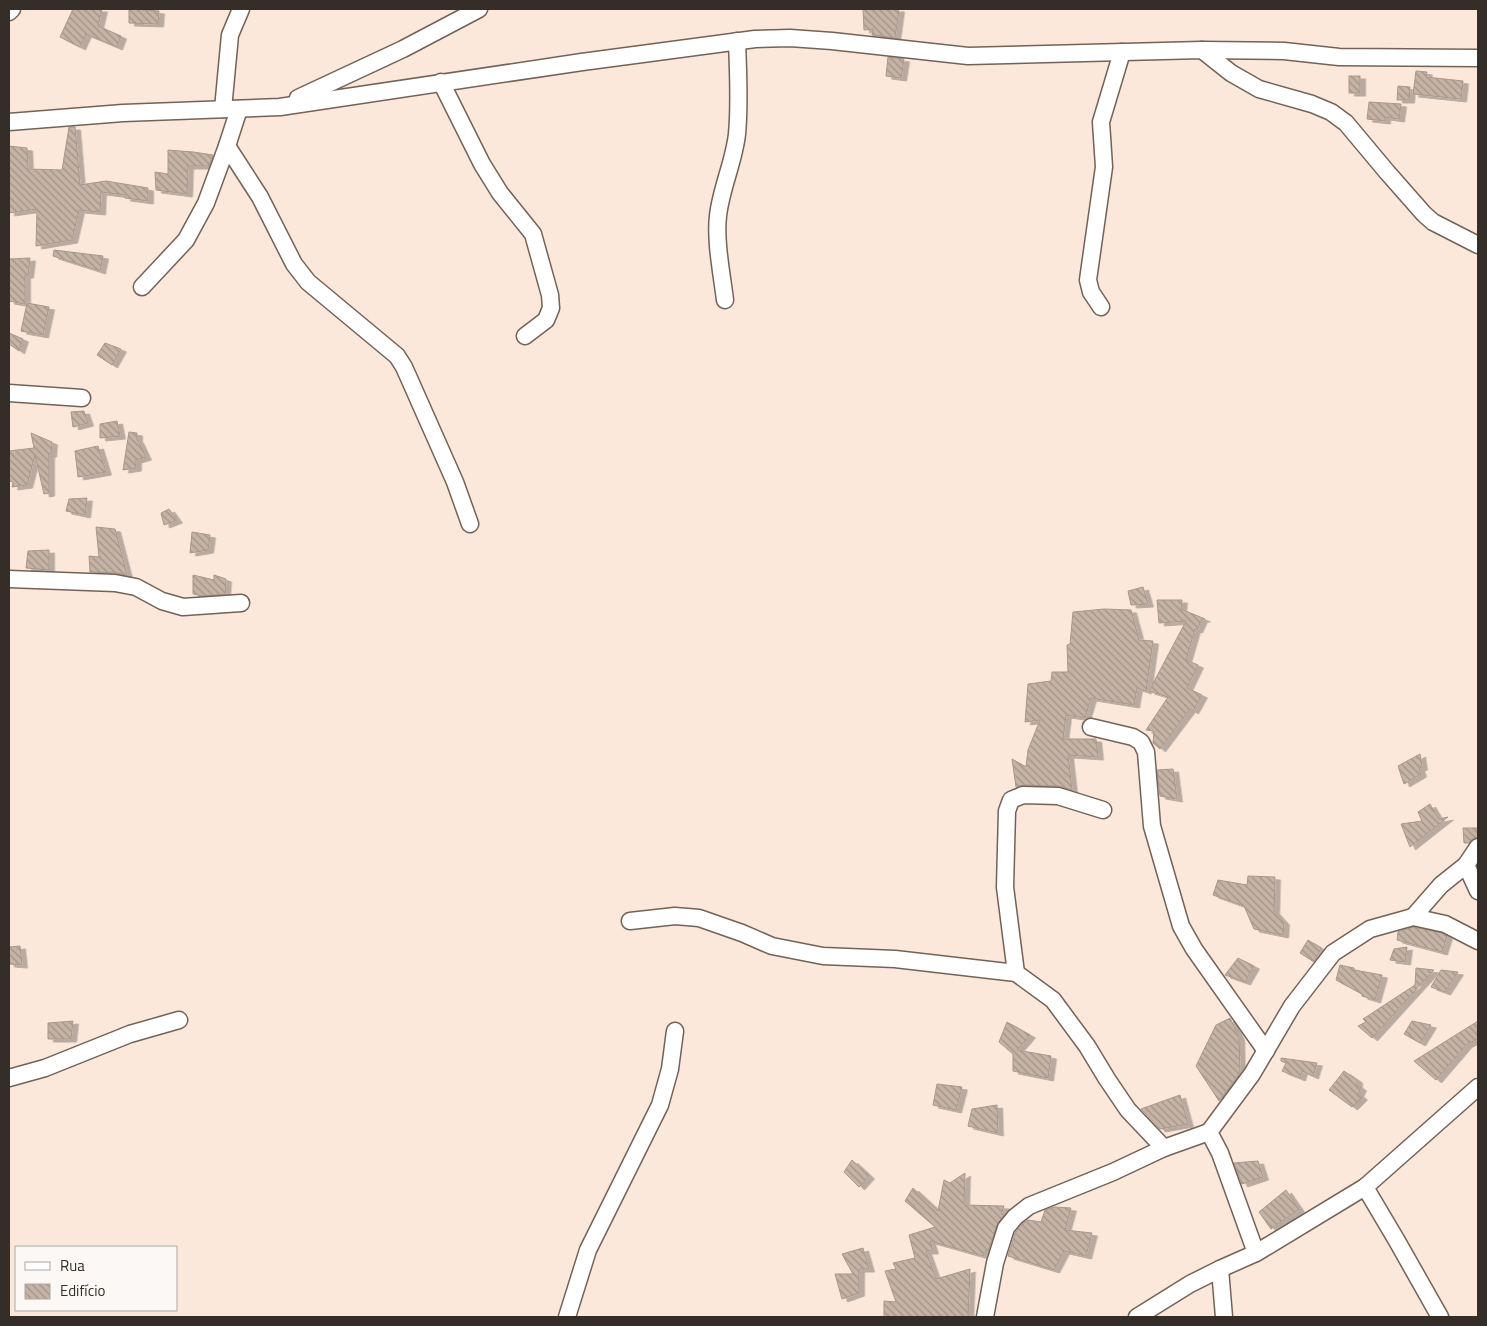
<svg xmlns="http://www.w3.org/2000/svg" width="1487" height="1326" font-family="'Titillium Web',sans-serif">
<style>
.building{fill:url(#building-back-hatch);stroke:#a9978b;filter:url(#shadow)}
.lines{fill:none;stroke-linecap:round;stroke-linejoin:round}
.minor-casing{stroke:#736257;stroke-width:19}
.minor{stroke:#fff;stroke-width:16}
</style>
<defs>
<pattern id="building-back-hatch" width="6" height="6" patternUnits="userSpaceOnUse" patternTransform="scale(1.25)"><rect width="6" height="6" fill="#c5b3a6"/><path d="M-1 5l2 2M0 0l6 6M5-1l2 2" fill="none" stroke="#a19287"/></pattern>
<filter id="shadow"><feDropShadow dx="5.5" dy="3" stdDeviation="0" flood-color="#0004"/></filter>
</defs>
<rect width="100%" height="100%" fill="#fce8db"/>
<g class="building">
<polygon points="73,9 102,9 98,26 121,36 117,47 86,34 80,47 60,37"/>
<polygon points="129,9 159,11 158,24 129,23"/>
<polygon points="863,9 899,9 895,38 872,35 873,29 864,30"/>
<polygon points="888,57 904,59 901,78 886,76"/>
<polygon points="1416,71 1427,72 1426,77 1463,81 1461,99 1413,94"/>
<rect x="1349" y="76" width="11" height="17"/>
<polygon points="1398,86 1410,87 1409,100 1397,100"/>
<polygon points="1369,102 1401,104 1399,119 1385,117 1385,121 1367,119"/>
<polygon points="69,127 75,127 80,185 106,181 148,188 148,201 125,198 125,195 101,192 100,212 79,210 72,240 36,246 37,209 9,213 9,146 27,148 28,169 62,170"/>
<polygon points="168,150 193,152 213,155 209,166 188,166 187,194 156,190 155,172 168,174"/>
<polygon points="54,250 103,256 100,271 53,256"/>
<polygon points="30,258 28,275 25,275 25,304 9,301 9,259"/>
<polygon points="27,303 49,307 43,335 21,331"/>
<polygon points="9,333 23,339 19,351 9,344"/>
<polygon points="105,343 121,349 112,365 97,355"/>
<polygon points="84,411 88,423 73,427 71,412"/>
<polygon points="117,421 120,436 100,438 100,424"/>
<polygon points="129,432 137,433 137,440 138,440 146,457 136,460 136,468 123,470"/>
<polygon points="31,433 52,442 51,454 49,454 49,493 44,494 35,455 27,485 12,487 13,482 9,481 9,451 34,448"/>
<polygon points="98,446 106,472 78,477 75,451"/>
<polygon points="87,498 85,515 66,511 69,499"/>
<polygon points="169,509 177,520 164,525 161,513"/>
<polygon points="96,527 115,529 127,575 116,573 90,572 89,556 99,557"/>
<polygon points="192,532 210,535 208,550 190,553"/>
<polygon points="49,550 49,570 26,568 28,551"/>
<polygon points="193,575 214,580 214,575 226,579 225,594 204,596 193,594"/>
<polygon points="1143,587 1148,604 1131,605 1128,591"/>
<polygon points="1157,600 1182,600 1181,609 1205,619 1202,619 1197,630 1195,629 1186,660 1198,665 1187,688 1202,695 1193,711 1190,709 1160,749 1153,743 1154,731 1146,730 1168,697 1149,691 1186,621 1159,623"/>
<polygon points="1104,609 1131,610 1139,640 1153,641 1146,691 1137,688 1134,705 1091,698 1085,718 1066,715 1063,739 1096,739 1098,757 1068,755 1072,790 1058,786 1023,785 1016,787 1012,759 1026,767 1028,750 1040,720 1025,722 1028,684 1051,681 1052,672 1068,672 1067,645 1070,644 1073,612"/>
<polygon points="1420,754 1422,767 1419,768 1421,774 1404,784 1398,766"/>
<polygon points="1173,769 1177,799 1160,796 1157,770"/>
<polygon points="1430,804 1439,819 1448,817 1410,847 1401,824 1422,821 1418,812"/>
<polygon points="1463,828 1478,828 1478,837 1473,838 1469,843 1464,843"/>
<polygon points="1248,876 1275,877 1274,911 1284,922 1283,935 1254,929 1244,906 1213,895 1218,880 1247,885"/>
<polygon points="1413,927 1442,933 1447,936 1442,952 1397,940 1398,932"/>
<polygon points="1308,940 1321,948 1314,962 1300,953"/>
<polygon points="20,946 22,965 9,964 9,947"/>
<polygon points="1407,947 1405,962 1390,960 1394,949"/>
<polygon points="1238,958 1254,966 1245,982 1225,975"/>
<polygon points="1340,965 1354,968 1354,970 1382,975 1375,1000 1362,996 1362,994 1336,980"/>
<polygon points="1416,968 1434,970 1372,1038 1358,1026 1366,1022 1363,1019 1415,985"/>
<polygon points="1441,970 1458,972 1445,992 1431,987"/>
<polygon points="1230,1018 1239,1037 1240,1073 1219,1101 1196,1066 1216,1025"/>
<polygon points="73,1021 71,1039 48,1039 48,1023"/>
<polygon points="1412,1021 1431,1025 1420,1043 1404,1034"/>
<polygon points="1478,1021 1478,1039 1467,1044 1436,1080 1414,1061"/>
<polygon points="1007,1022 1030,1035 1017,1050 1051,1056 1048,1078 1013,1071 1013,1054 999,1042"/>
<polygon points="1281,1058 1317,1063 1313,1076 1302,1071 1300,1078 1282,1071 1286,1063 1281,1061"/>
<polygon points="1344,1071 1357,1080 1357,1085 1361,1088 1358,1094 1362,1097 1352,1107 1329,1090"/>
<polygon points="937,1084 962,1087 956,1110 933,1105"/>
<polygon points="1180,1095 1188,1124 1160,1129 1141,1109"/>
<polygon points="997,1105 998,1133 968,1126 972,1109"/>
<polygon points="852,1160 869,1176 859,1187 844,1172"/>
<polygon points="1258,1161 1263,1177 1242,1184 1234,1163"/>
<polygon points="965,1173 964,1205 1004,1206 1001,1214 1004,1215 997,1225 988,1251 986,1250 983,1256 930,1241 933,1251 926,1251 936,1279 970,1269 968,1317 884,1317 884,1301 896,1302 885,1271 896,1269 893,1263 915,1258 909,1235 935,1227 905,1201 913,1188 938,1211 944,1180 950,1183"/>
<polygon points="1286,1190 1299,1209 1271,1229 1259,1212"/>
<polygon points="1054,1207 1071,1208 1065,1230 1092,1233 1086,1256 1064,1251 1054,1270 1008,1256 1015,1233 1022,1224 1028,1220 1041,1222 1045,1210"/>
<polygon points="863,1248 869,1269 859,1269 859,1293 842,1299 835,1274 853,1274 842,1254"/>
</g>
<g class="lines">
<defs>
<g id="minor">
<polyline points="9,12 12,9"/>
<polyline points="1202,50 1231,73 1259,89 1312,104 1331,112 1346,123 1387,172 1424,214 1433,222 1478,245"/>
<polyline points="441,82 482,164 500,193 533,234 550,295 551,308 546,320 525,336"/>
<polyline points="298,98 403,49 479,9"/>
<polyline points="223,109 230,35 241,9"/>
<polyline points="9,122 123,113 280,107 582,62 755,39 790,38 832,41 968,56 1202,50 1284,51 1339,57 1478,58"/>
<polyline points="227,146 260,197 294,264 308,282 397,356 404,367 455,482 470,524"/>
<polyline points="142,287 186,240 206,203 227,146 239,109"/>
<path d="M725,300C722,275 715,241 718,216C721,188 734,162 737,134C740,103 738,72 737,41"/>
<polyline points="1101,307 1091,292 1088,280 1104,167 1101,122 1122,52"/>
<polyline points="9,393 82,398"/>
<polyline points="9,579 115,583 136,587 162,601 183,607 241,603"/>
<polyline points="1091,727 1133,737 1141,742 1146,752 1152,826 1181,926 1194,949 1266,1051"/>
<polyline points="1466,865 1478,891"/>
<polyline points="1413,917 1441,885 1466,865 1478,847"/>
<polyline points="630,921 675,916 699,918 742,933 772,946 823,956 895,959 1016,973 1053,1000 1087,1046 1107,1079 1128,1110 1164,1148"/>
<polyline points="1016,973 1005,887 1007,811 1011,800 1023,795 1058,796 1103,810"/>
<polyline points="9,1078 45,1068 130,1034 179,1020"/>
<polyline points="1365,1187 1397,1241 1440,1317"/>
<polyline points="1256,1253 1220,1153 1209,1132 1252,1074 1292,1006 1333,953 1370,929 1413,917 1445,924 1478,941"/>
<polyline points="1220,1269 1224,1317"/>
<polyline points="567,1317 588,1250 660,1105 670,1069 675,1031"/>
<polyline points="985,1317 995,1263 1006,1228 1015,1217 1029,1206 1113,1172 1164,1148 1209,1132"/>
<polyline points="1137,1317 1190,1284 1220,1269 1256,1253 1365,1187 1478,1087"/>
</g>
</defs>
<use href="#minor" class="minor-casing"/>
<use href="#minor" class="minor"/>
</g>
<rect width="1487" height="1326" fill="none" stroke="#352d28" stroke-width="20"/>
<rect x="15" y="1246" width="162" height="65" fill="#fcf8f6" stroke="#aca7a4"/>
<rect x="25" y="1262" width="25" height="8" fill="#ffffff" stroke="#aca7a4"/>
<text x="60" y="1271" font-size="15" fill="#352d28">Rua</text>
<rect x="25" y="1284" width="25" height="15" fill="url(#building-back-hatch)" stroke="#aca7a4"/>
<text x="60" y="1296" font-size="15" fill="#352d28">Edifício</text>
</svg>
